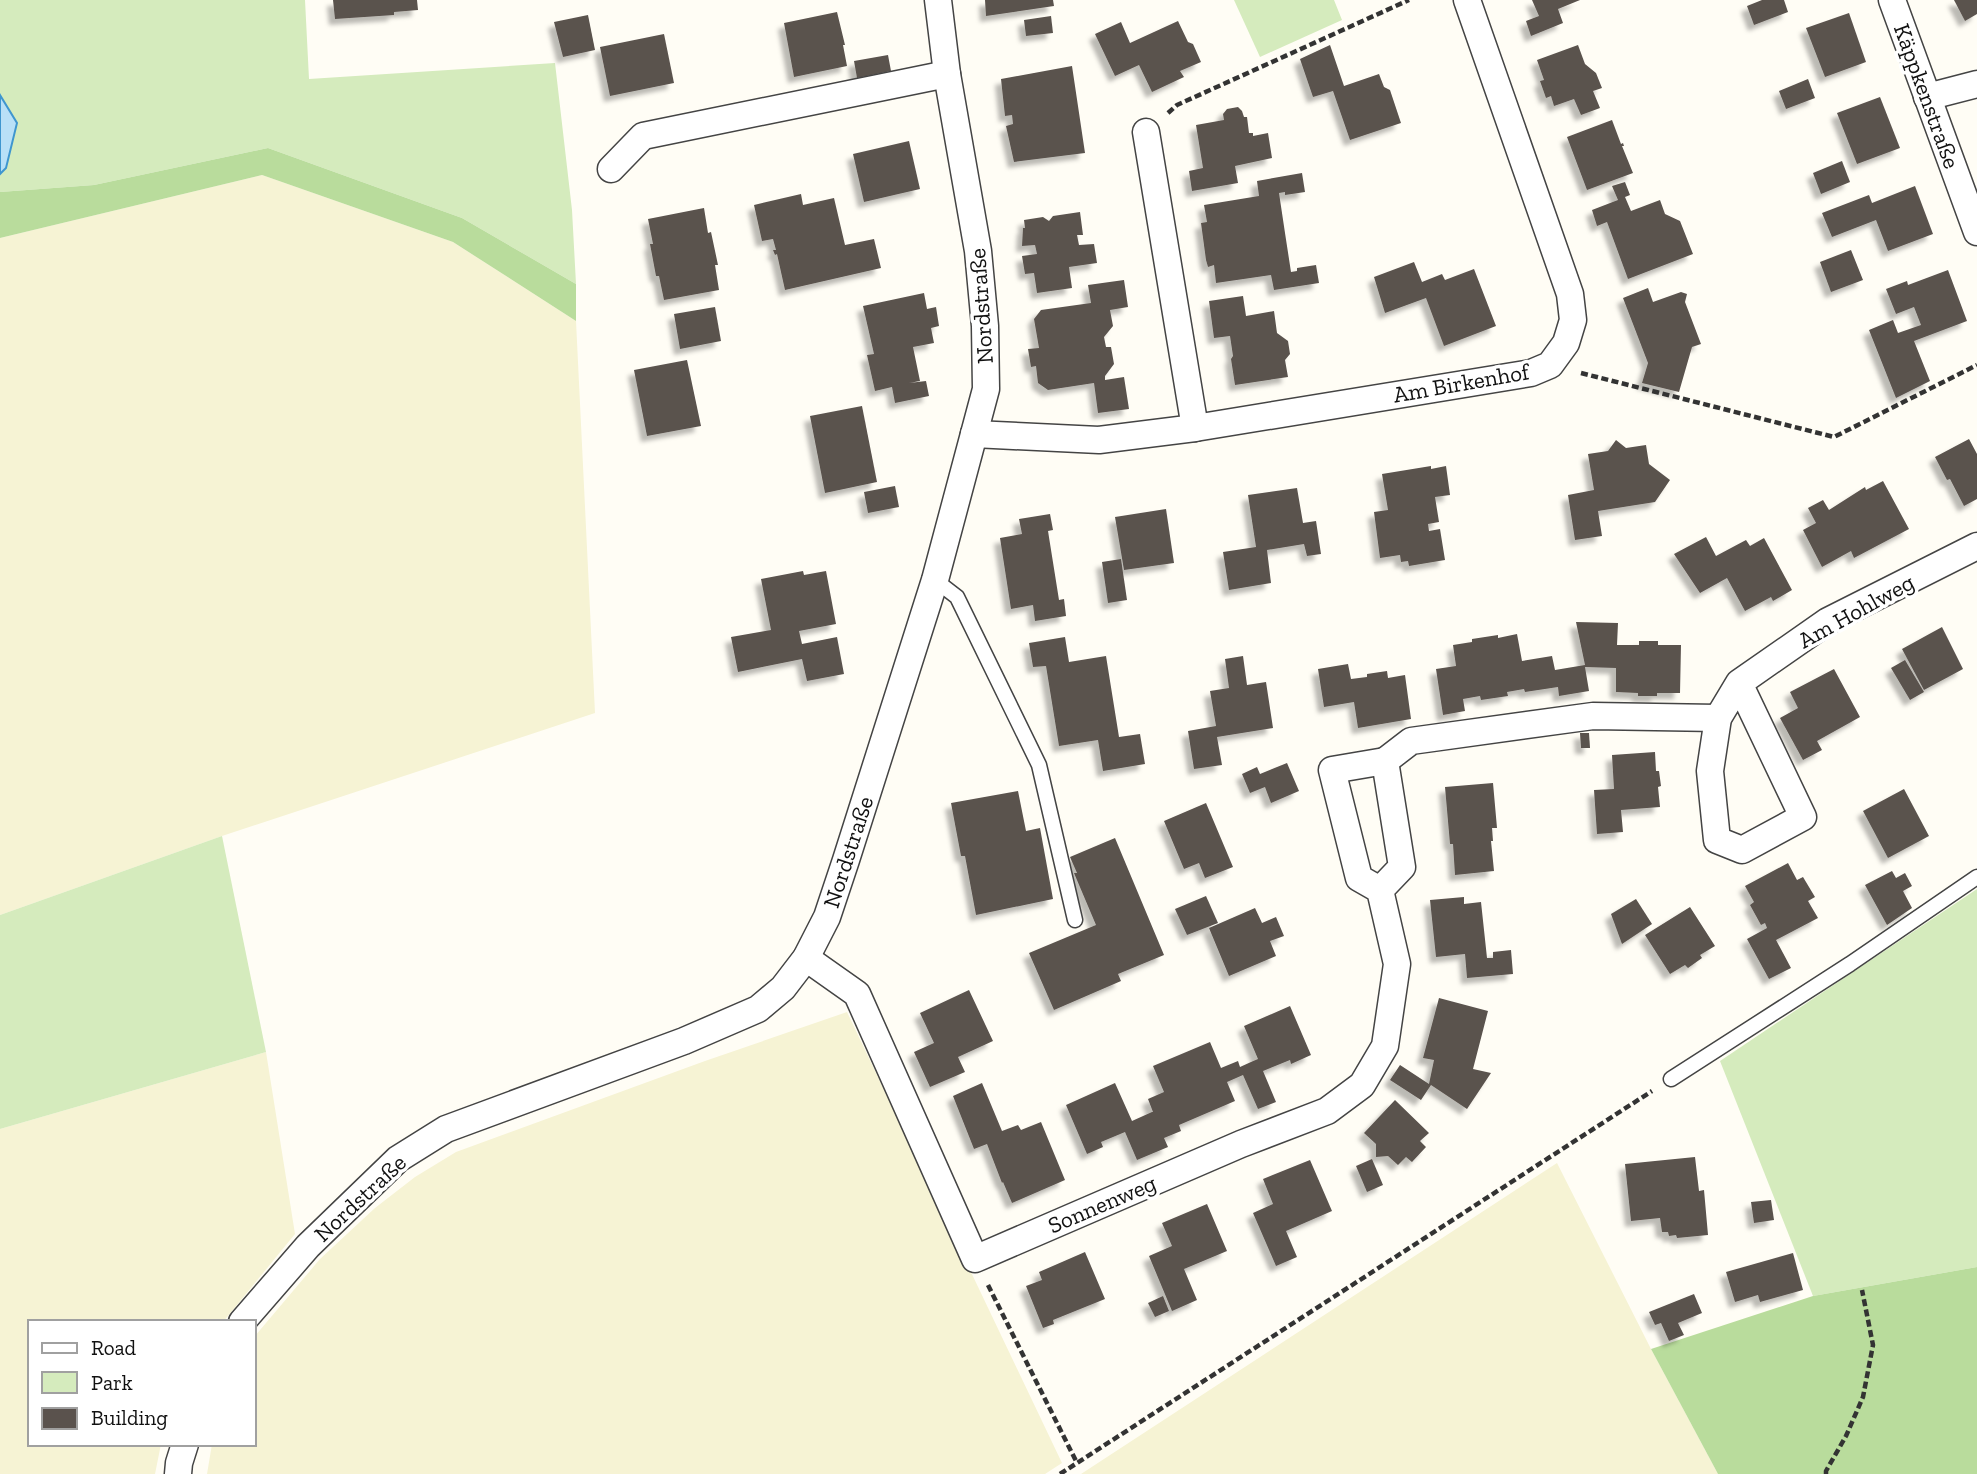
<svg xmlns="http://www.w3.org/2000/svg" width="1977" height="1474" font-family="'Zilla Slab',serif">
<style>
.farmland{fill:#f6f3d4}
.green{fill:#d5ebbd}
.forest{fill:#b9dc9c}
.water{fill:#b9e0f7;stroke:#3f96cf;stroke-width:2}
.building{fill:#5a524d;filter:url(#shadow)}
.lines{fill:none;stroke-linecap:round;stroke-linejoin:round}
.service-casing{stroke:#444;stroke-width:17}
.minor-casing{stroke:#444;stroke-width:29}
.path{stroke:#333;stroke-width:4.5;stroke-dasharray:7 3.5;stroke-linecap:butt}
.service{stroke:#fff;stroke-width:14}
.minor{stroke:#fff;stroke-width:26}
.labels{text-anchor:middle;stroke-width:7;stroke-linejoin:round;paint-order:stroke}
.street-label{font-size:23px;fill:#111;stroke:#fff}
</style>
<defs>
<filter id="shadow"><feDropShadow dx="-6" dy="6" stdDeviation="2" flood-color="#0004"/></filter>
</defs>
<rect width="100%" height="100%" fill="#fffdf5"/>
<g class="farmland">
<polygon points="262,175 453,242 576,321 595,713 222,836 0,915 0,238"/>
<polygon points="847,1012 1062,1463 1045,1474 207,1474 212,1444 254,1444 255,1336 320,1259 375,1208 415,1177 456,1152 705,1061"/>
<polygon points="266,1052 295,1234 223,1322 30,1322 30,1444 161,1444 155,1474 0,1474 0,1129"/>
<polygon points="1557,1163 1651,1349 1718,1474 1081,1474"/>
</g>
<g class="green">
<polygon points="0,0 305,0 309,79 555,63 572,210 576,284 462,218 268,148 94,185 0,192 0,174 6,168 17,124 0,95"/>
<polygon points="1234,0 1334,0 1342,20 1260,57"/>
<polygon points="222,836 266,1052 0,1129 0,915"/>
<polygon points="1977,889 1977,1267 1813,1296 1720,1061"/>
</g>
<g class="forest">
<polygon points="268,148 462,218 576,284 576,321 453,242 262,175 0,238 0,192 94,185"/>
<polygon points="1977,1267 1977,1474 1718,1474 1651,1349 1813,1296"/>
</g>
<polygon class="water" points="0,95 17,123 6,168 0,174"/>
<g class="building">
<polygon points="333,0 417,0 418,10 394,12 394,15 335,19"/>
<polygon points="985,0 1053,0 1054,6 986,16"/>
<polygon points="1532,0 1580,0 1558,9 1563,23 1531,36 1526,21 1539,16"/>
<polygon points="1762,0 1784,0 1788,12 1754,25 1747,6"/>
<polygon points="1954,0 1977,0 1977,14 1965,21"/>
<polygon points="837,12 845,45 843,45 847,66 794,77 784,23"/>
<polygon points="1849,13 1866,62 1825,77 1806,28"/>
<polygon points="588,15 595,50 563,57 554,22"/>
<polygon points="1051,16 1053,33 1026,36 1024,20"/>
<polygon points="1178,21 1188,42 1193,44 1201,62 1180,71 1184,77 1152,92 1139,65 1115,76 1095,34 1121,22 1130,43"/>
<polygon points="664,34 674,83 610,96 600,47"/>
<polygon points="1330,45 1344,86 1379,74 1384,87 1390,90 1401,123 1350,140 1333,91 1313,97 1300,59"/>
<polygon points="1578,45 1585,64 1596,73 1602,88 1593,91 1600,108 1581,115 1574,99 1554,106 1551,96 1546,98 1540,81 1544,80 1537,60"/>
<polygon points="888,55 891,71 857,78 854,61"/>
<polygon points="1072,66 1085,153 1014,162 1006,126 1013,124 1012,115 1005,116 1001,79"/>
<polygon points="1808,79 1815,98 1786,109 1779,91"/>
<polygon points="1880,97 1900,148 1857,164 1837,113"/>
<polygon points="1238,107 1242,111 1244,117 1247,117 1249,133 1253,133 1253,136 1268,133 1272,158 1235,166 1238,183 1192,191 1189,171 1203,168 1196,125 1224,120 1223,114 1227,109"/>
<polygon points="1612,120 1621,144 1623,143 1624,146 1622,146 1633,173 1587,190 1567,137"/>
<polygon points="909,141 920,189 864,202 853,154"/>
<polygon points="1842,161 1850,182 1821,194 1813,173"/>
<polygon points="1302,173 1305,192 1285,195 1285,192 1279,193 1285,233 1291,272 1297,271 1297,268 1316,265 1319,283 1274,290 1271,275 1216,283 1214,265 1208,267 1206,260 1201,223 1207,222 1204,205 1259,196 1257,181"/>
<polygon points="1625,182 1630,195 1625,197 1631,211 1660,200 1665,214 1680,221 1693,254 1628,279 1607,222 1597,226 1592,210 1618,200 1612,186"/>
<polygon points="1915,186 1933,234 1888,251 1876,220 1832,237 1822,213 1869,195 1872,203"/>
<polygon points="801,194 803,205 834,198 845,245 874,239 881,268 785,290 777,254 775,255 773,250 776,250 773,239 762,241 754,205"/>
<polygon points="704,208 708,233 711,232 718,265 715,265 719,290 664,300 659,276 656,276 650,244 653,244 648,219"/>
<polygon points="1080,212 1083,235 1077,235 1079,245 1094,244 1097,263 1069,267 1072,288 1037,293 1034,273 1025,274 1022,256 1037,254 1035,245 1022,246 1023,228 1025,228 1024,220 1043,217 1049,221 1053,216"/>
<polygon points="1851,250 1863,280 1831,292 1820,262"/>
<polygon points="1414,262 1422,282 1442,274 1445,280 1474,269 1496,326 1444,346 1426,298 1385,313 1374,277"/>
<polygon points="1948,270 1967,321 1914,341 1930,381 1896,398 1869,330 1893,320 1898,333 1921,325 1914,307 1896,314 1886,289 1907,281 1908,285"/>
<polygon points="1124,280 1128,307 1110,310 1113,326 1104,337 1106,347 1111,347 1114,364 1105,376 1105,380 1124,377 1129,409 1098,413 1094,383 1048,390 1038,383 1036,366 1031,367 1028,349 1039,348 1034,319 1041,310 1091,303 1088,285"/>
<polygon points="1648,288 1653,302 1681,292 1687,294 1685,302 1701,344 1692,347 1679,392 1642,383 1648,363 1623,298"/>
<polygon points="924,293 927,309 936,307 939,326 931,328 934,343 913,347 920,381 909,383 926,381 929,396 895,403 892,387 875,391 867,355 874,354 863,306"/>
<polygon points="1243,296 1246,316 1274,311 1277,333 1288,341 1290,354 1285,360 1288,377 1235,385 1231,359 1233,356 1230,336 1214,338 1209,301"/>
<polygon points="715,307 721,341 680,349 674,314"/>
<polygon points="687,360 701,426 647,436 634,370"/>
<polygon points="862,406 877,482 825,493 810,416"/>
<polygon points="1969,439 1977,454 1977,499 1964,506 1950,479 1947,480 1935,457"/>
<polygon points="1616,440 1626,448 1646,445 1649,464 1670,480 1655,502 1598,511 1602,536 1575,540 1568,495 1594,490 1588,454 1608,451"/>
<polygon points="1431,466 1431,469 1446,466 1450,495 1435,497 1439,522 1428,524 1429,531 1440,529 1445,560 1409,566 1408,561 1401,562 1400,555 1380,558 1374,512 1388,510 1382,474"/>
<polygon points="1883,481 1909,529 1854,558 1851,551 1822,567 1803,530 1816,523 1808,508 1823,500 1829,510 1865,487 1866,490"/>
<polygon points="895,486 899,507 868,513 864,492"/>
<polygon points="1297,488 1303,523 1316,521 1321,554 1307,556 1304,544 1267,550 1271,583 1229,590 1223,552 1256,547 1248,495"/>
<polygon points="1166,509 1174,563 1124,570 1115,517"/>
<polygon points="1050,514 1053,530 1048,531 1059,600 1064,599 1066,616 1035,621 1033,605 1011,609 1000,538 1022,534 1019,519"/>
<polygon points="1706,537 1716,556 1746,540 1750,546 1764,538 1792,590 1773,601 1771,597 1745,611 1727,578 1700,593 1674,554"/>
<polygon points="1121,559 1127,600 1108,603 1102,562"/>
<polygon points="803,571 804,575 826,571 836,624 799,631 802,644 837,637 844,674 807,681 802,659 738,672 731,637 771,630 761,579"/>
<polygon points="1576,622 1618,623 1617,645 1639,645 1639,641 1658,641 1658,645 1681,645 1680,693 1657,693 1657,696 1638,696 1638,693 1616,692 1616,668 1585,667 1589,691 1559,696 1558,687 1525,692 1524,689 1507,692 1508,696 1481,700 1480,696 1463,699 1465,711 1443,715 1436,669 1456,666 1453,645 1472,642 1472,639 1498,635 1498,638 1517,634 1522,661 1552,656 1555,670 1585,665"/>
<polygon points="1942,627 1963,669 1924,690 1902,649"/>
<polygon points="1065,637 1069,662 1106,656 1119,737 1140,734 1145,764 1103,771 1098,740 1059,746 1046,666 1033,667 1029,643"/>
<polygon points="1243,656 1247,685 1266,682 1273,728 1217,737 1222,765 1194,769 1188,731 1216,726 1210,691 1229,688 1225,659"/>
<polygon points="1905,660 1924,692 1910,700 1891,668"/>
<polygon points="1348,664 1351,679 1367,677 1367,674 1387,671 1388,678 1405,675 1411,719 1358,728 1354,702 1324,707 1318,669"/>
<polygon points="1834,669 1860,717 1817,741 1822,750 1803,760 1780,718 1798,708 1790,692"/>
<polygon points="1580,733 1589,733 1590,748 1581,748"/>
<polygon points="1655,752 1656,771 1659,771 1661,786 1658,787 1660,807 1621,810 1623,832 1597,834 1594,790 1614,789 1612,755"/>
<polygon points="1287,763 1299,791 1271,803 1265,787 1250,793 1242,774 1257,767 1260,774"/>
<polygon points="1493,783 1497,828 1492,828 1493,841 1491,841 1494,871 1455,875 1453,844 1450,844 1445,787"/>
<polygon points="1904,789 1929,836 1888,858 1863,811"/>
<polygon points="1018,791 1026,831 1040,828 1053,899 976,915 965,856 961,856 951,803"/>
<polygon points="1206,803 1233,867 1205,878 1199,863 1184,869 1164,821"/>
<polygon points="1115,838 1164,955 1118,974 1121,981 1054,1010 1029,953 1096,925 1074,873 1077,873 1070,857"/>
<polygon points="1788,863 1797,880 1803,877 1815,897 1808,901 1818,918 1776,940 1791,968 1769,979 1747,939 1767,928 1765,923 1761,925 1750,905 1754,902 1745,886"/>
<polygon points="1892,871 1896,878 1905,873 1912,886 1903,891 1912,908 1887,925 1865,885"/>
<polygon points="1206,896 1218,923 1187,935 1175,909"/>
<polygon points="1464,897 1464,904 1481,902 1487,958 1493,958 1493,952 1511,950 1513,974 1467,978 1465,954 1436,957 1430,900"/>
<polygon points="1636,899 1652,924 1622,944 1611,914"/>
<polygon points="1690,907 1715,946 1700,955 1702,958 1688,968 1685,965 1670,974 1645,935"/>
<polygon points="1255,908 1262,923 1276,917 1284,936 1270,941 1276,956 1229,976 1209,928"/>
<polygon points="969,990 993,1041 958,1057 965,1072 930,1087 914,1052 934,1043 920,1013"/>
<polygon points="1439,998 1488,1011 1473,1069 1491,1073 1467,1109 1431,1085 1421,1100 1390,1080 1400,1065 1429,1084 1434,1060 1423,1058"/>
<polygon points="1290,1006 1311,1055 1291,1064 1290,1060 1263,1071 1276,1102 1258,1109 1243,1075 1227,1082 1235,1101 1179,1125 1181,1131 1164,1138 1168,1147 1137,1160 1125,1132 1101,1142 1103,1147 1087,1154 1066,1105 1115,1083 1132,1121 1152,1112 1153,1112 1148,1099 1164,1092 1153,1066 1210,1042 1221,1068 1238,1061 1240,1067 1251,1062 1258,1059 1244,1026"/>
<polygon points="982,1083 1002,1131 1018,1125 1021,1130 1041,1122 1065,1180 1012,1203 1003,1182 1002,1183 987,1144 974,1149 953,1096"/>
<polygon points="1395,1100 1429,1133 1420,1141 1426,1147 1412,1162 1406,1157 1398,1165 1388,1156 1376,1157 1376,1144 1364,1133"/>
<polygon points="1695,1157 1699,1191 1704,1190 1708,1235 1677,1238 1676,1235 1669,1236 1668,1232 1662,1232 1660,1218 1631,1221 1625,1164"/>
<polygon points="1372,1159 1383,1185 1367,1192 1356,1166"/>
<polygon points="1310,1160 1332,1211 1286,1231 1297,1257 1276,1266 1253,1213 1273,1204 1263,1179"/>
<polygon points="1771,1200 1774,1220 1754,1223 1751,1202"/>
<polygon points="1207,1204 1227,1251 1184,1269 1197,1300 1172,1311 1149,1256 1172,1246 1162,1223"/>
<polygon points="1085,1252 1105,1299 1053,1320 1054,1324 1043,1328 1026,1286 1042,1280 1039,1272"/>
<polygon points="1793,1253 1803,1290 1760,1302 1758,1295 1735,1302 1726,1272"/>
<polygon points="1694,1294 1702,1313 1678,1323 1684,1335 1669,1341 1661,1323 1655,1325 1649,1312"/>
<polygon points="1163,1296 1169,1311 1155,1317 1148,1303"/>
</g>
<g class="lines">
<defs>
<g id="service">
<polyline points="935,580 957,597 1039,765 1075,920"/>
<polyline points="1671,1079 1850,964 1977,877"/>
</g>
<g id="minor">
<polyline points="1892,0 1977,232"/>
<polyline points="1927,97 1977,84"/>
<polyline points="1146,132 1195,428"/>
<polyline points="611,169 643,136 947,74"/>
<polyline points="974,434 1099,440 1195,428 1531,373 1550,365 1566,343 1573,320 1570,294 1467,0"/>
<polyline points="1739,683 1803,817 1742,850 1717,840 1710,771 1718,718 1739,683 1828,621 1977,546"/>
<polyline points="1385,761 1411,741 1593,716 1718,718"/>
<polyline points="806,958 857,994 975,1259 1241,1144 1327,1111 1362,1085 1385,1046 1397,964 1380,890 1402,867 1385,761 1332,770 1359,878 1380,890"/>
<polyline points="242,1322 308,1246 398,1159 446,1129 684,1041 758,1009 783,988 806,958 827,917 846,860 935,580 986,389 985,326 978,251 947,74 938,0"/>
<polyline points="178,1474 179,1463 185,1444"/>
</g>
</defs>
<use href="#service" class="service-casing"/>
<use href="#minor" class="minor-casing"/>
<g class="path">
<polyline points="1168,113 1177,105 1409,0"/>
<polyline points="1581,373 1834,437 1977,365"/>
<polyline points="988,1285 1077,1463"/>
<polyline points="1060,1474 1652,1091"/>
<polyline points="1826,1474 1826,1471 1846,1436 1863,1397 1873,1345 1862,1290"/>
</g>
<use href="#service" class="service"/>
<use href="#minor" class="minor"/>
</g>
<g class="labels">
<g class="street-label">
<text transform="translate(1927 96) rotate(70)" y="8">Käppkenstraße</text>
<text transform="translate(981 306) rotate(-94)" y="8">Nordstraße</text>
<text transform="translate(1461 383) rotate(-10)" y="8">Am Birkenhof</text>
<text transform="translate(1856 611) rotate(-29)" y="8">Am Hohlweg</text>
<text transform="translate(848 852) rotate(-72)" y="8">Nordstraße</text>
<text transform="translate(360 1198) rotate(-43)" y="8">Nordstraße</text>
<text transform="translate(1102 1204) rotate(-23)" y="8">Sonnenweg</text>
</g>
</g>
<rect x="28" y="1320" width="228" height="126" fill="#ffffff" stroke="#a0a0a0" stroke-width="2"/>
<rect x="42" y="1343" width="35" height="10" fill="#ffffff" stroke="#a0a0a0" stroke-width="2"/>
<text x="91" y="1355" font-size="21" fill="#111111">Road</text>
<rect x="42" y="1372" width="35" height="21" fill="#d5ebbd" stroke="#a0a0a0" stroke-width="2"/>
<text x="91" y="1390" font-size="21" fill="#111111">Park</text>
<rect x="42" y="1408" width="35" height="21" fill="#5a524d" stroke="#a0a0a0" stroke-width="2"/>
<text x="91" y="1425" font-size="21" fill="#111111">Building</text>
</svg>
